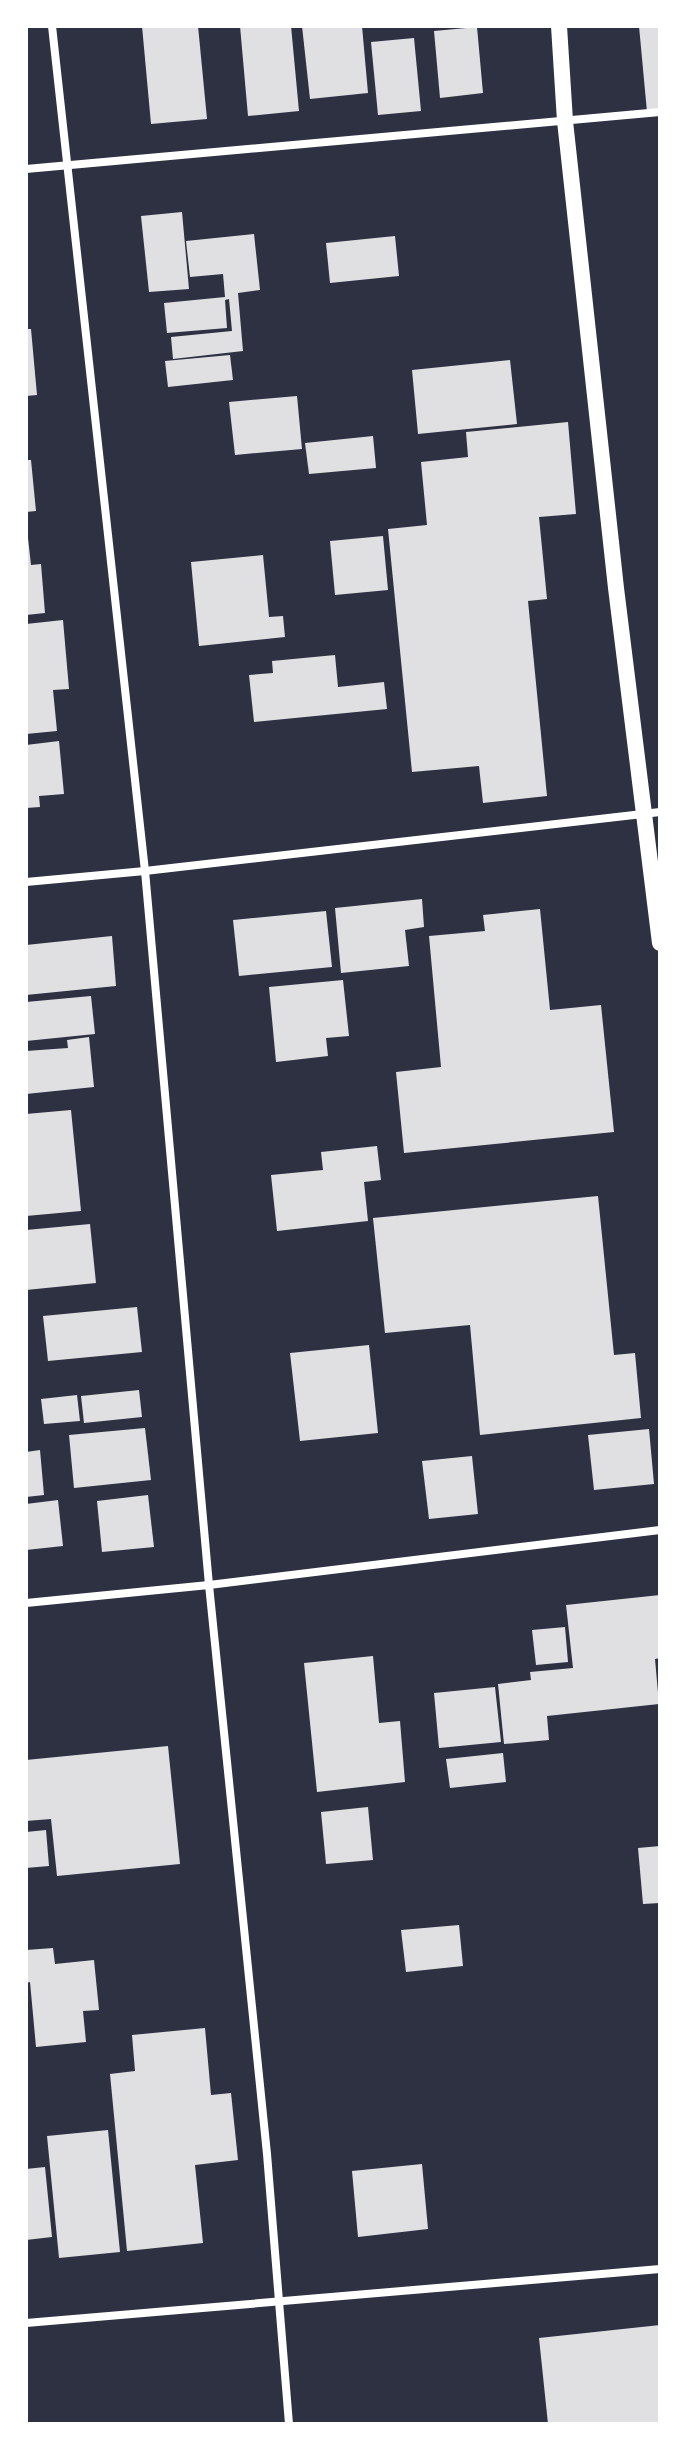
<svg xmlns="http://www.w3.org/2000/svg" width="686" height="2450" font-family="Merriweather,serif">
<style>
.building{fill:#e0e0e3}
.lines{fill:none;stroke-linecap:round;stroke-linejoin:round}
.minor{stroke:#fff;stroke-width:8}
.secondary{stroke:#fff;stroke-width:16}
</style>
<rect width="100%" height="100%" fill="#2d3142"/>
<g class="building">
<polygon points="142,26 198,26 207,119 151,124"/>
<polygon points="240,26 291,26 299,111 248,116"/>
<polygon points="302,26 362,26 368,93 310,99"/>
<polygon points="639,26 660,26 660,111 647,112"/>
<polygon points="477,27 483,93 440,98 434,31"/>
<polygon points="414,38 421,111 378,115 371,42"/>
<polygon points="182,212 189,289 149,292 141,216"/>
<polygon points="254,234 260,290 238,293 243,351 173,359 171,337 232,331 229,299 225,300 227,328 167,333 164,303 225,297 223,274 190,277 186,241"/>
<polygon points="395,236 399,276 330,283 326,243"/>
<polygon points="26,329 31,329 37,395 26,396"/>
<polygon points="230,355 233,380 168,387 165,361"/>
<polygon points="510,360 517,424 418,434 412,370"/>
<polygon points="297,396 302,449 235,455 229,402"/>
<polygon points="568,422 576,514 539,517 547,599 528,601 547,796 483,803 479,766 412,772 388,529 427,525 421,462 468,457 466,432"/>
<polygon points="373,436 376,468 309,474 305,443"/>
<polygon points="26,460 31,460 36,511 26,512"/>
<polygon points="383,536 388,590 335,595 330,541"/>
<polygon points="26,538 28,538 31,565 41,564 45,613 26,615"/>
<polygon points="263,555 269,617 283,616 285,637 199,646 191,562"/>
<polygon points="63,620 69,689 53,690 57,731 26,734 26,624"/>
<polygon points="335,655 338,687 384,682 387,709 254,722 249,675 273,673 272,661"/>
<polygon points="59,741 64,794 39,796 40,807 26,808 26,745"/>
<polygon points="422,899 424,927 405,930 409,966 341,973 335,908"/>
<polygon points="540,909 550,1010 601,1005 614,1132 404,1153 396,1072 441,1067 429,936 485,931 483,915"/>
<polygon points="326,911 332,967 239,976 233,920"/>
<polygon points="112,936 116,986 26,995 26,945"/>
<polygon points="343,980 349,1036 326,1038 328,1056 276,1062 269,987"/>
<polygon points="91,996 95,1034 26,1041 26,1002"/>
<polygon points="89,1037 94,1087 26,1094 26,1051 68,1048 67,1040"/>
<polygon points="71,1110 81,1211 26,1216 26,1114"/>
<polygon points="377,1146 381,1180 364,1182 368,1221 277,1231 271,1175 323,1170 321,1152"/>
<polygon points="598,1196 614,1355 635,1353 641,1418 480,1435 470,1325 385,1333 373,1218"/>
<polygon points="90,1224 96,1283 26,1290 26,1230"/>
<polygon points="137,1307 142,1352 48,1361 43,1316"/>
<polygon points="369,1345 378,1433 300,1441 290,1353"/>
<polygon points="139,1390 142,1417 84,1423 81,1396"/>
<polygon points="77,1395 80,1421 44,1424 41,1399"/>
<polygon points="145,1428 151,1480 74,1488 69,1435"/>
<polygon points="649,1429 654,1484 594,1490 588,1435"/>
<polygon points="40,1450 44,1495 26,1497 26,1452"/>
<polygon points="472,1456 478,1514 429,1519 422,1461"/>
<polygon points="148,1495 154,1547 102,1552 97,1501"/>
<polygon points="58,1500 63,1546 26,1550 26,1504"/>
<polygon points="660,1595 660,1658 655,1659 659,1704 547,1716 549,1740 504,1744 498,1684 531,1680 530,1672 573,1668 566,1605"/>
<polygon points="565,1627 568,1662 536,1665 532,1630"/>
<polygon points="373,1656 379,1723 400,1721 405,1782 317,1792 304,1663"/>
<polygon points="495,1687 501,1742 439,1748 434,1693"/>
<polygon points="168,1746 180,1864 57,1876 51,1819 26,1821 26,1760"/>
<polygon points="503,1753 506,1782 450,1788 446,1759"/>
<polygon points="368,1807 373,1860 326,1864 321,1812"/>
<polygon points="46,1830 49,1866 26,1868 26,1832"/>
<polygon points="660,1846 660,1903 643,1904 638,1848"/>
<polygon points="459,1925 463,1966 406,1972 401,1930"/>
<polygon points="53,1948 55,1964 94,1960 99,2010 83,2011 86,2042 36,2047 30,1982 26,1983 26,1950"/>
<polygon points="205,2028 211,2095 231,2093 238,2160 195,2165 203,2243 127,2251 110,2074 135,2071 132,2035"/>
<polygon points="108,2130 120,2252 59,2258 47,2136"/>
<polygon points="422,2164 428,2229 358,2237 352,2171"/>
<polygon points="45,2167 52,2237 26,2240 26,2169"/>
<polygon points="660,2325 660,2424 548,2424 539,2338"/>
</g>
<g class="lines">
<g class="minor">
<polyline points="52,26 145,871 209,1585 267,2154 289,2424"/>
<polyline points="26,169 660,112"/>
<polyline points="26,882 145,871 660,812"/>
<polyline points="26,1603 209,1585 660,1530"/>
<polyline points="26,2323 660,2269"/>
</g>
<polyline class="secondary" points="559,26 565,121 616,588 660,943"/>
</g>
<rect width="686" height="2450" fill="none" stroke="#ffffff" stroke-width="56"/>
</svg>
